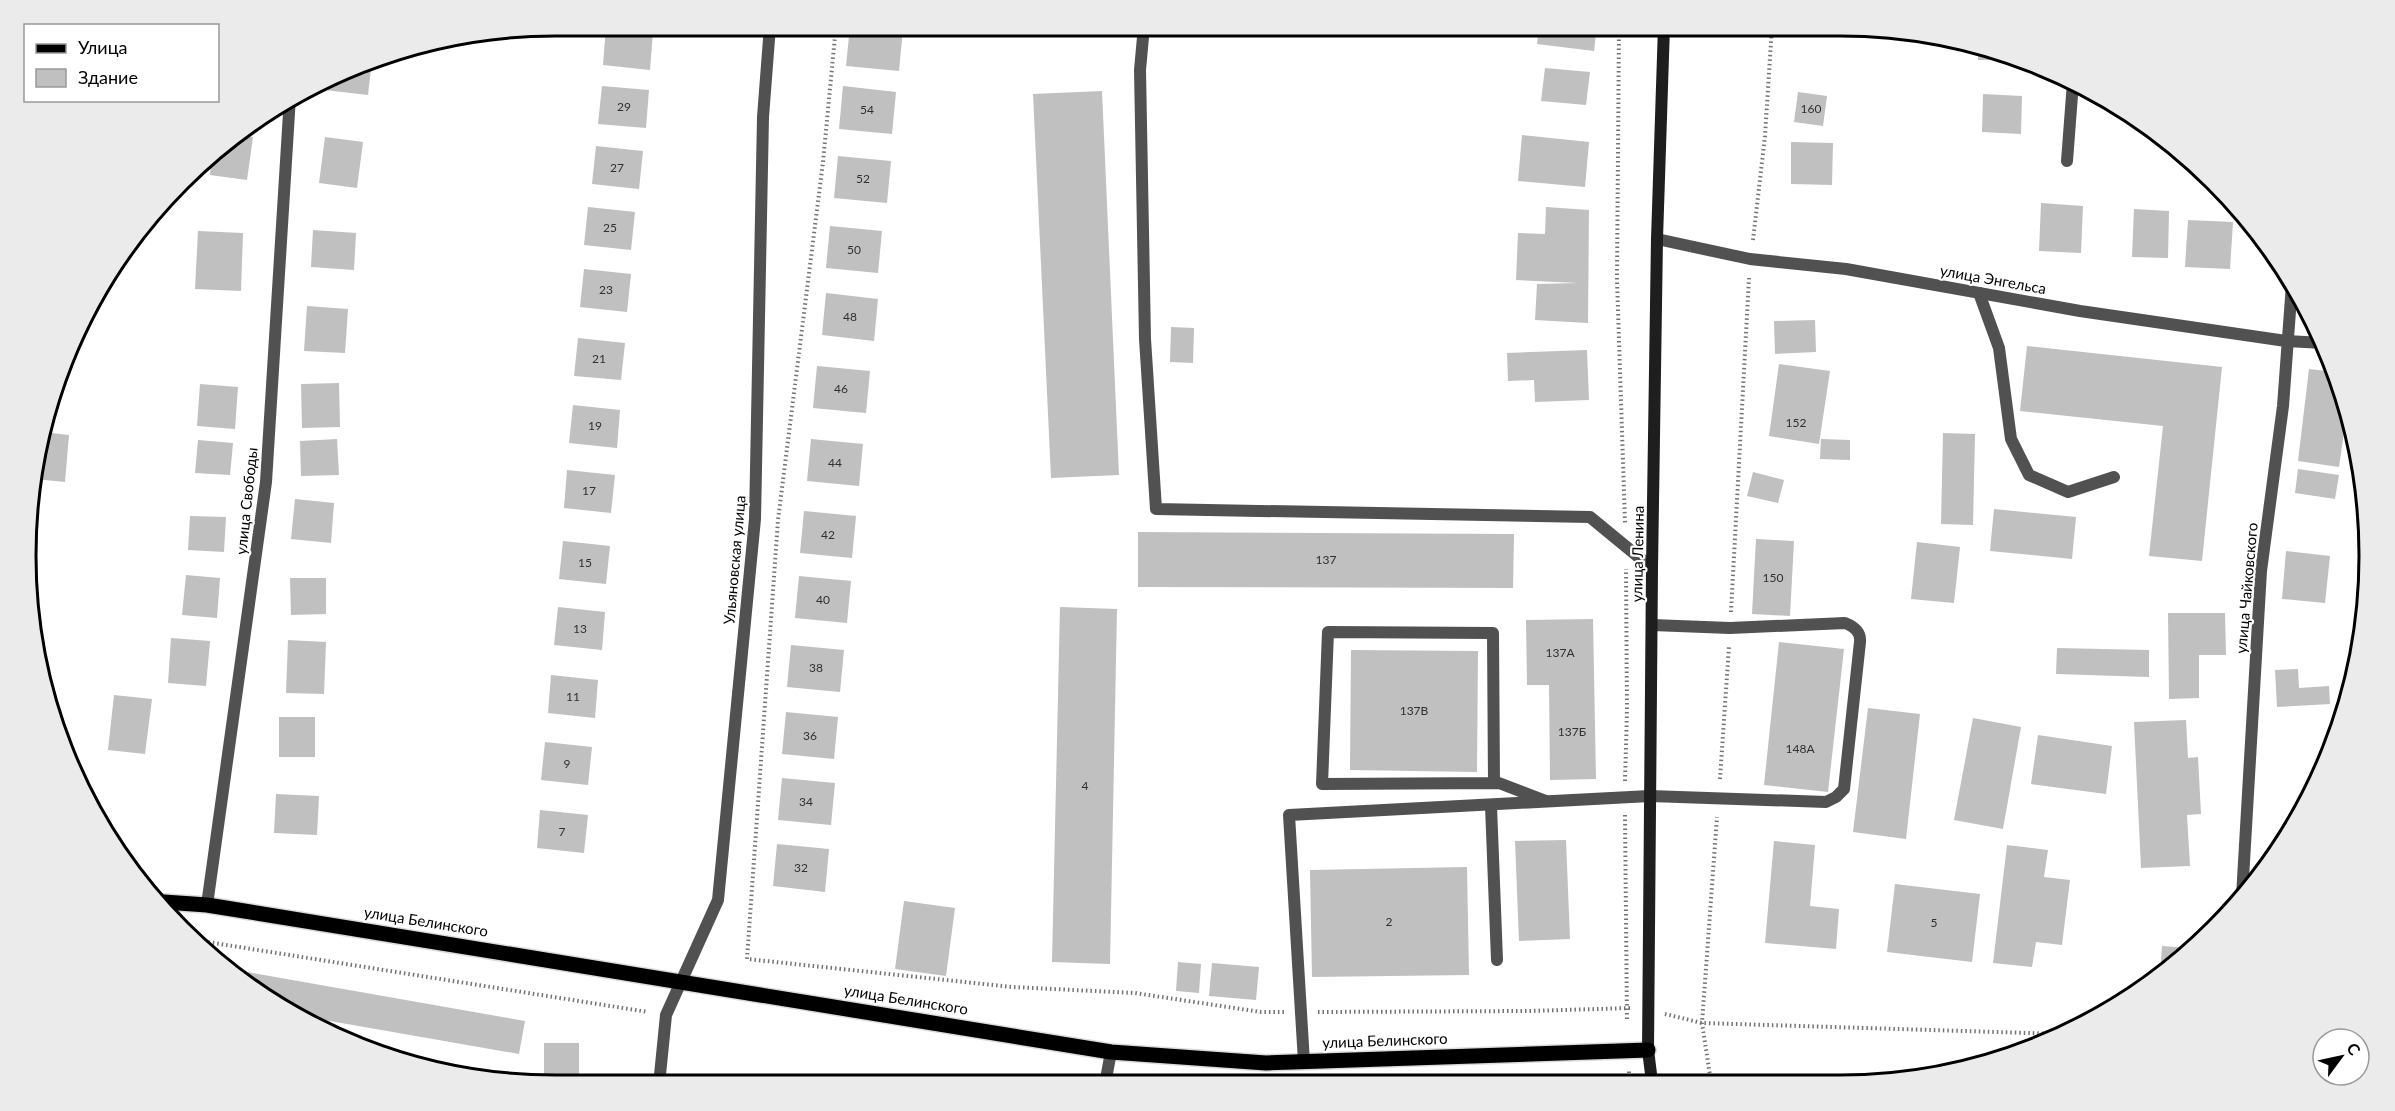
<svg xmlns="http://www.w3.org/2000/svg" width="2395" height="1111" font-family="Lato,sans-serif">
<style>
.building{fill:#c0c0c0}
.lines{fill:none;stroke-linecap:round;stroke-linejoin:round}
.primary-casing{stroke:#dbdbdb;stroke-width:18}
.path{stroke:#737373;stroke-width:4;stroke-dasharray:1.5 3;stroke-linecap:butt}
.service{stroke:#515151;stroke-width:12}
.minor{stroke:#515151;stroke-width:12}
.secondary{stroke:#1e1e1e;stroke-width:12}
.primary{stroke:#000;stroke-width:15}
.labels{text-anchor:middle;stroke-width:4.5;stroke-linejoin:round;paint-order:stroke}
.number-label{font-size:12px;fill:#303030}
.street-label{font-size:15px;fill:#000;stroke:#fff}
.rim{fill:none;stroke:#000;stroke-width:3}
</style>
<rect width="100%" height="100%" fill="#fff"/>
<g class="building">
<polygon points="850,26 903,29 899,71 846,66"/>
<polygon points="1539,26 1597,26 1594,51 1537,44"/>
<polygon points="606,27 653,32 650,70 603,65"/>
<polygon points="1978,46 2020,59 2020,60 1978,60"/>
<polygon points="372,60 368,95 325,90 326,80"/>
<polygon points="1545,68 1590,72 1586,105 1541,101"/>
<polygon points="602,86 649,90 646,128 598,124"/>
<polygon points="843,86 896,92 892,134 839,129"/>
<polygon points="1102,91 1119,475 1051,478 1033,94"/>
<polygon points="1798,92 1827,96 1823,126 1794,122"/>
<polygon points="1983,94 2022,96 2021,134 1982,132"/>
<polygon points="237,135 253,137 247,180 210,175 212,153"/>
<polygon points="1522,135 1589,142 1585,187 1518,181"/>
<polygon points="325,137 363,142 357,188 319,183"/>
<polygon points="1791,142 1833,143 1832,185 1791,184"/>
<polygon points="596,146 643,151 639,189 592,184"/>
<polygon points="838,156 891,161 887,203 834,198"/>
<polygon points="2041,203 2083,206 2081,253 2039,251"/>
<polygon points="588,207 635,212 631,250 584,245"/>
<polygon points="1546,207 1589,210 1588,323 1535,320 1537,284 1578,283 1516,280 1518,233 1545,234"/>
<polygon points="2134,209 2169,211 2168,258 2132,257"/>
<polygon points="2188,220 2233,222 2230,269 2185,267"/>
<polygon points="830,226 882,231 878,273 826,268"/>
<polygon points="313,230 356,233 354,270 311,267"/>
<polygon points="198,231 243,233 241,291 195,289"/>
<polygon points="584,269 631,274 627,312 580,307"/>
<polygon points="826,293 878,299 874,341 822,335"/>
<polygon points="307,306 348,309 345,353 304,351"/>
<polygon points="1815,320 1816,352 1775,354 1774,321"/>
<polygon points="1171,327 1194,328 1193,363 1170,362"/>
<polygon points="578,338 625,343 621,380 574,376"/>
<polygon points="2027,346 2222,367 2202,561 2149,556 2163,426 2020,411"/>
<polygon points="1587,350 1589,400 1535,402 1534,380 1508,381 1507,353"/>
<polygon points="1779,364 1830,371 1819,444 1769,436"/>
<polygon points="817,366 870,371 866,413 813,408"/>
<polygon points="2309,369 2335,372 2347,411 2339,467 2298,461"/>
<polygon points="339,383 340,427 302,428 301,384"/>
<polygon points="200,384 238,387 235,429 197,426"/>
<polygon points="573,405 620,410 617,448 569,443"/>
<polygon points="43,432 69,435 65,482 35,479 36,452"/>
<polygon points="1943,433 1975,434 1973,525 1941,524"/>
<polygon points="337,439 339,475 301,476 300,441"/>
<polygon points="811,439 863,444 859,486 807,481"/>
<polygon points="1821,439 1850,440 1850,460 1820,459"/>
<polygon points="198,440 233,443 230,475 195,473"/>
<polygon points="2298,469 2339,475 2335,499 2295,493"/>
<polygon points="567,470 615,475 611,513 564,508"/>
<polygon points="1753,472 1784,480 1778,503 1747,496"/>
<polygon points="295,499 334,503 331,543 291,539"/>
<polygon points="1994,509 2076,517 2072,559 1990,551"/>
<polygon points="804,511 856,516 852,558 800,553"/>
<polygon points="190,516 226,517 224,552 188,550"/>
<polygon points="1138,532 1514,534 1513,588 1138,587"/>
<polygon points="1756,539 1794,541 1790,616 1752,614"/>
<polygon points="563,541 610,546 606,584 559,579"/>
<polygon points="1917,542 1960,547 1954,603 1911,599"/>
<polygon points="2286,551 2330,556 2325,603 2282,599"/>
<polygon points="186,575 220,578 217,618 182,615"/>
<polygon points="799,576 851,581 847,623 795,618"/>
<polygon points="290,578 326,578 326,614 291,615"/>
<polygon points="558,607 605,612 602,650 554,645"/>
<polygon points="1060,607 1117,609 1110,964 1052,962"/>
<polygon points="2168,613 2225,613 2226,655 2199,655 2199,698 2169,699"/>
<polygon points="1593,619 1596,779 1550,780 1549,685 1527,685 1526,620"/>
<polygon points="171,638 210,641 206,686 168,683"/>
<polygon points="288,640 326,642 324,694 286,693"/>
<polygon points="1779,642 1844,649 1828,792 1764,785"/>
<polygon points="791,645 844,650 840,692 787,687"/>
<polygon points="2057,648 2149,650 2149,677 2056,674"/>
<polygon points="1351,650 1478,651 1477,772 1350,770"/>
<polygon points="2298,669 2299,688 2329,686 2330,704 2277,707 2275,670"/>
<polygon points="551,675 598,680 595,718 548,713"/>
<polygon points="114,695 152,699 145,754 108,750"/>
<polygon points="1868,708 1920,714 1906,839 1853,832"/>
<polygon points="786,712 838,717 834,759 782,754"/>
<rect x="279" y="717" width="36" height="40"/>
<polygon points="1973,718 2021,727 2003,829 1954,820"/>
<polygon points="2186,720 2188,758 2198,757 2201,814 2187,815 2190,866 2141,868 2134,722"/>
<polygon points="2334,726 2339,726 2334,743 2333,742"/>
<polygon points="2038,735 2112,746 2106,794 2031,784"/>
<polygon points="545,742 592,747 588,785 541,780"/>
<polygon points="782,778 835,783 831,825 778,820"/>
<polygon points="276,794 319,796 317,835 274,833"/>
<polygon points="540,810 588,815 584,853 537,848"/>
<polygon points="1566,840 1570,939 1519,941 1515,841"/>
<polygon points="1774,841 1815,845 1810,906 1839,909 1836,949 1765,943"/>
<polygon points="777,844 829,849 825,892 773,886"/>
<polygon points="2007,845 2048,850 2044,877 2070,880 2062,945 2036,942 2032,967 1993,963"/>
<polygon points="1467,867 1469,975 1312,977 1310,870"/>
<polygon points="1895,884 1980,894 1972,962 1887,952"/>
<polygon points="904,901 955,908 946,976 895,969"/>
<polygon points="2162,946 2190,948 2160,977"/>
<polygon points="1178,962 1201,964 1199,993 1176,991"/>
<polygon points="1212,963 1259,967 1256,1000 1209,996"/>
<polygon points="230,969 525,1021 519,1054 307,1017"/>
<polygon points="544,1043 579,1043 579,1085 544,1084"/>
</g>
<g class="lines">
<defs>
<polyline id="primary" points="164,902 207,905 1111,1052 1266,1063 1648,1050"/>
</defs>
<use href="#primary" class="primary-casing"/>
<g class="path">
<polyline points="836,26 823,162 778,520 747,959 1012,987 1135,993 1261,1012 1284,1012"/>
<polyline points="1619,26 1617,279 1625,523"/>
<polyline points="1753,240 1765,136 1772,26"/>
<polyline points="1731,612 1749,278"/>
<polyline points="1720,779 1729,646"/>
<polyline points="1625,781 1627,710 1626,569"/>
<polyline points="1625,815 1627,1021"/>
<polyline points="195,940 648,1012"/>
<polyline points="1318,1012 1528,1011 1632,1008"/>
<polyline points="1665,1014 1702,1023 2062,1034"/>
<polyline points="1629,1082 1629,1070"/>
<polyline points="1711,1082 1702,1023 1717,817"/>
</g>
<g class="service">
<polyline points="1144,26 1140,70 1145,339 1156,509 1590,517 1652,568"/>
<polyline points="276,107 289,109"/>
<polyline points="2067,161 2073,82"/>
<polyline points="1979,293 1999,348 2011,439 2029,475 2068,492 2114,477"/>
<polyline points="1494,783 1493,633 1328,632 1322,784 1499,783 1546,801"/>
<polyline points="1491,806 1497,960"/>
<path d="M1304,1062L1289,815L1650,796L1826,802L1836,797L1844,789L1860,642C1861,632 1855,627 1845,623L1730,628L1652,625"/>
<polyline points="1105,1084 1111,1052"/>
</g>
<g class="minor">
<polyline points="1657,239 1750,259 1846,269 2080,311 2286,341 2324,343"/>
<polyline points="2242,896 2261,571 2283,406 2292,284"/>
<polyline points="207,905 266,482 290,97"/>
<polyline points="659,1085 666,1015 718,900 755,519 763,117 770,26"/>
</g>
<polyline class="secondary" points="1652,1082 1648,1050 1652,568 1657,239 1664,26"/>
<use href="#primary" class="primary"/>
</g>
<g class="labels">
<g class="number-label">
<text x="624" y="111">29</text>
<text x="1811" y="113">160</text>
<text x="867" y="114">54</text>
<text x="617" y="172">27</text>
<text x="863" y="183">52</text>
<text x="610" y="232">25</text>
<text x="854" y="254">50</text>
<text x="606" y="294">23</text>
<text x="850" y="321">48</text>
<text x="599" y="363">21</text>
<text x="841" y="393">46</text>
<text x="1796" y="427">152</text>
<text x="595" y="430">19</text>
<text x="835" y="467">44</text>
<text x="589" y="495">17</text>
<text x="828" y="539">42</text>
<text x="1326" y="564">137</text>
<text x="585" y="567">15</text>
<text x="1773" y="582">150</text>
<text x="823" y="604">40</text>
<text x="580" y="633">13</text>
<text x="1560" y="657">137А</text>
<text x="816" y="672">38</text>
<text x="573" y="701">11</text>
<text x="1414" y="715">137В</text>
<text x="1572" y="736">137Б</text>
<text x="810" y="740">36</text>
<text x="1800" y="753">148А</text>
<text x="567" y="768">9</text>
<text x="1085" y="790">4</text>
<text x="806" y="806">34</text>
<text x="562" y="836">7</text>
<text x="801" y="872">32</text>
<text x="1389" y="926">2</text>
<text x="1934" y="927">5</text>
</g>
<g class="street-label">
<text transform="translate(1993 280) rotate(10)" y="5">улица Энгельса</text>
<text transform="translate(247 501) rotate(-84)" y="5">улица Свободы</text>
<text transform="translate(1638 554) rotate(-89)" y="5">улица Ленина</text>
<text transform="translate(735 560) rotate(-85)" y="5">Ульяновская улица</text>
<text transform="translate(2247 588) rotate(-85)" y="5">улица Чайковского</text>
<text transform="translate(426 922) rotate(9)" y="5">улица Белинского</text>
<text transform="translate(906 1000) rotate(9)" y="5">улица Белинского</text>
<text transform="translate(1385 1041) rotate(-2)" y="5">улица Белинского</text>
</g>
</g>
<path d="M0 0H2395V1111H0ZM555 36H1840A519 519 0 0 1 2359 555V556A519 519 0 0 1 1840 1075H555A519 519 0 0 1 36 556V555A519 519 0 0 1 555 36Z" fill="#ebebeb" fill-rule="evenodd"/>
<path class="rim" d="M555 36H1840A519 519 0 0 1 2359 555V556A519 519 0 0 1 1840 1075H555A519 519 0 0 1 36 556V555A519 519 0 0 1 555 36Z"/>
<rect x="24" y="24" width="195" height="78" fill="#ffffff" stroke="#999999" stroke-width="1.5"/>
<rect x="36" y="44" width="30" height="9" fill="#000000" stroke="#999999" stroke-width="1.5"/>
<text x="78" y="54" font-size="18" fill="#000000">Улица</text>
<rect x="36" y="69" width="30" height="18" fill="#c0c0c0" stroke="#999999" stroke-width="1.5"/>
<text x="78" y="84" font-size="18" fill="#000000">Здание</text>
<g transform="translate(2341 1057) rotate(57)"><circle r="28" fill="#ffffff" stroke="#999999" stroke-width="1.5"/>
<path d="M0-4.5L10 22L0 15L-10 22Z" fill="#000000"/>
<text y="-9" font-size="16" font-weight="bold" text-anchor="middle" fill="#000000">С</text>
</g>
</svg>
